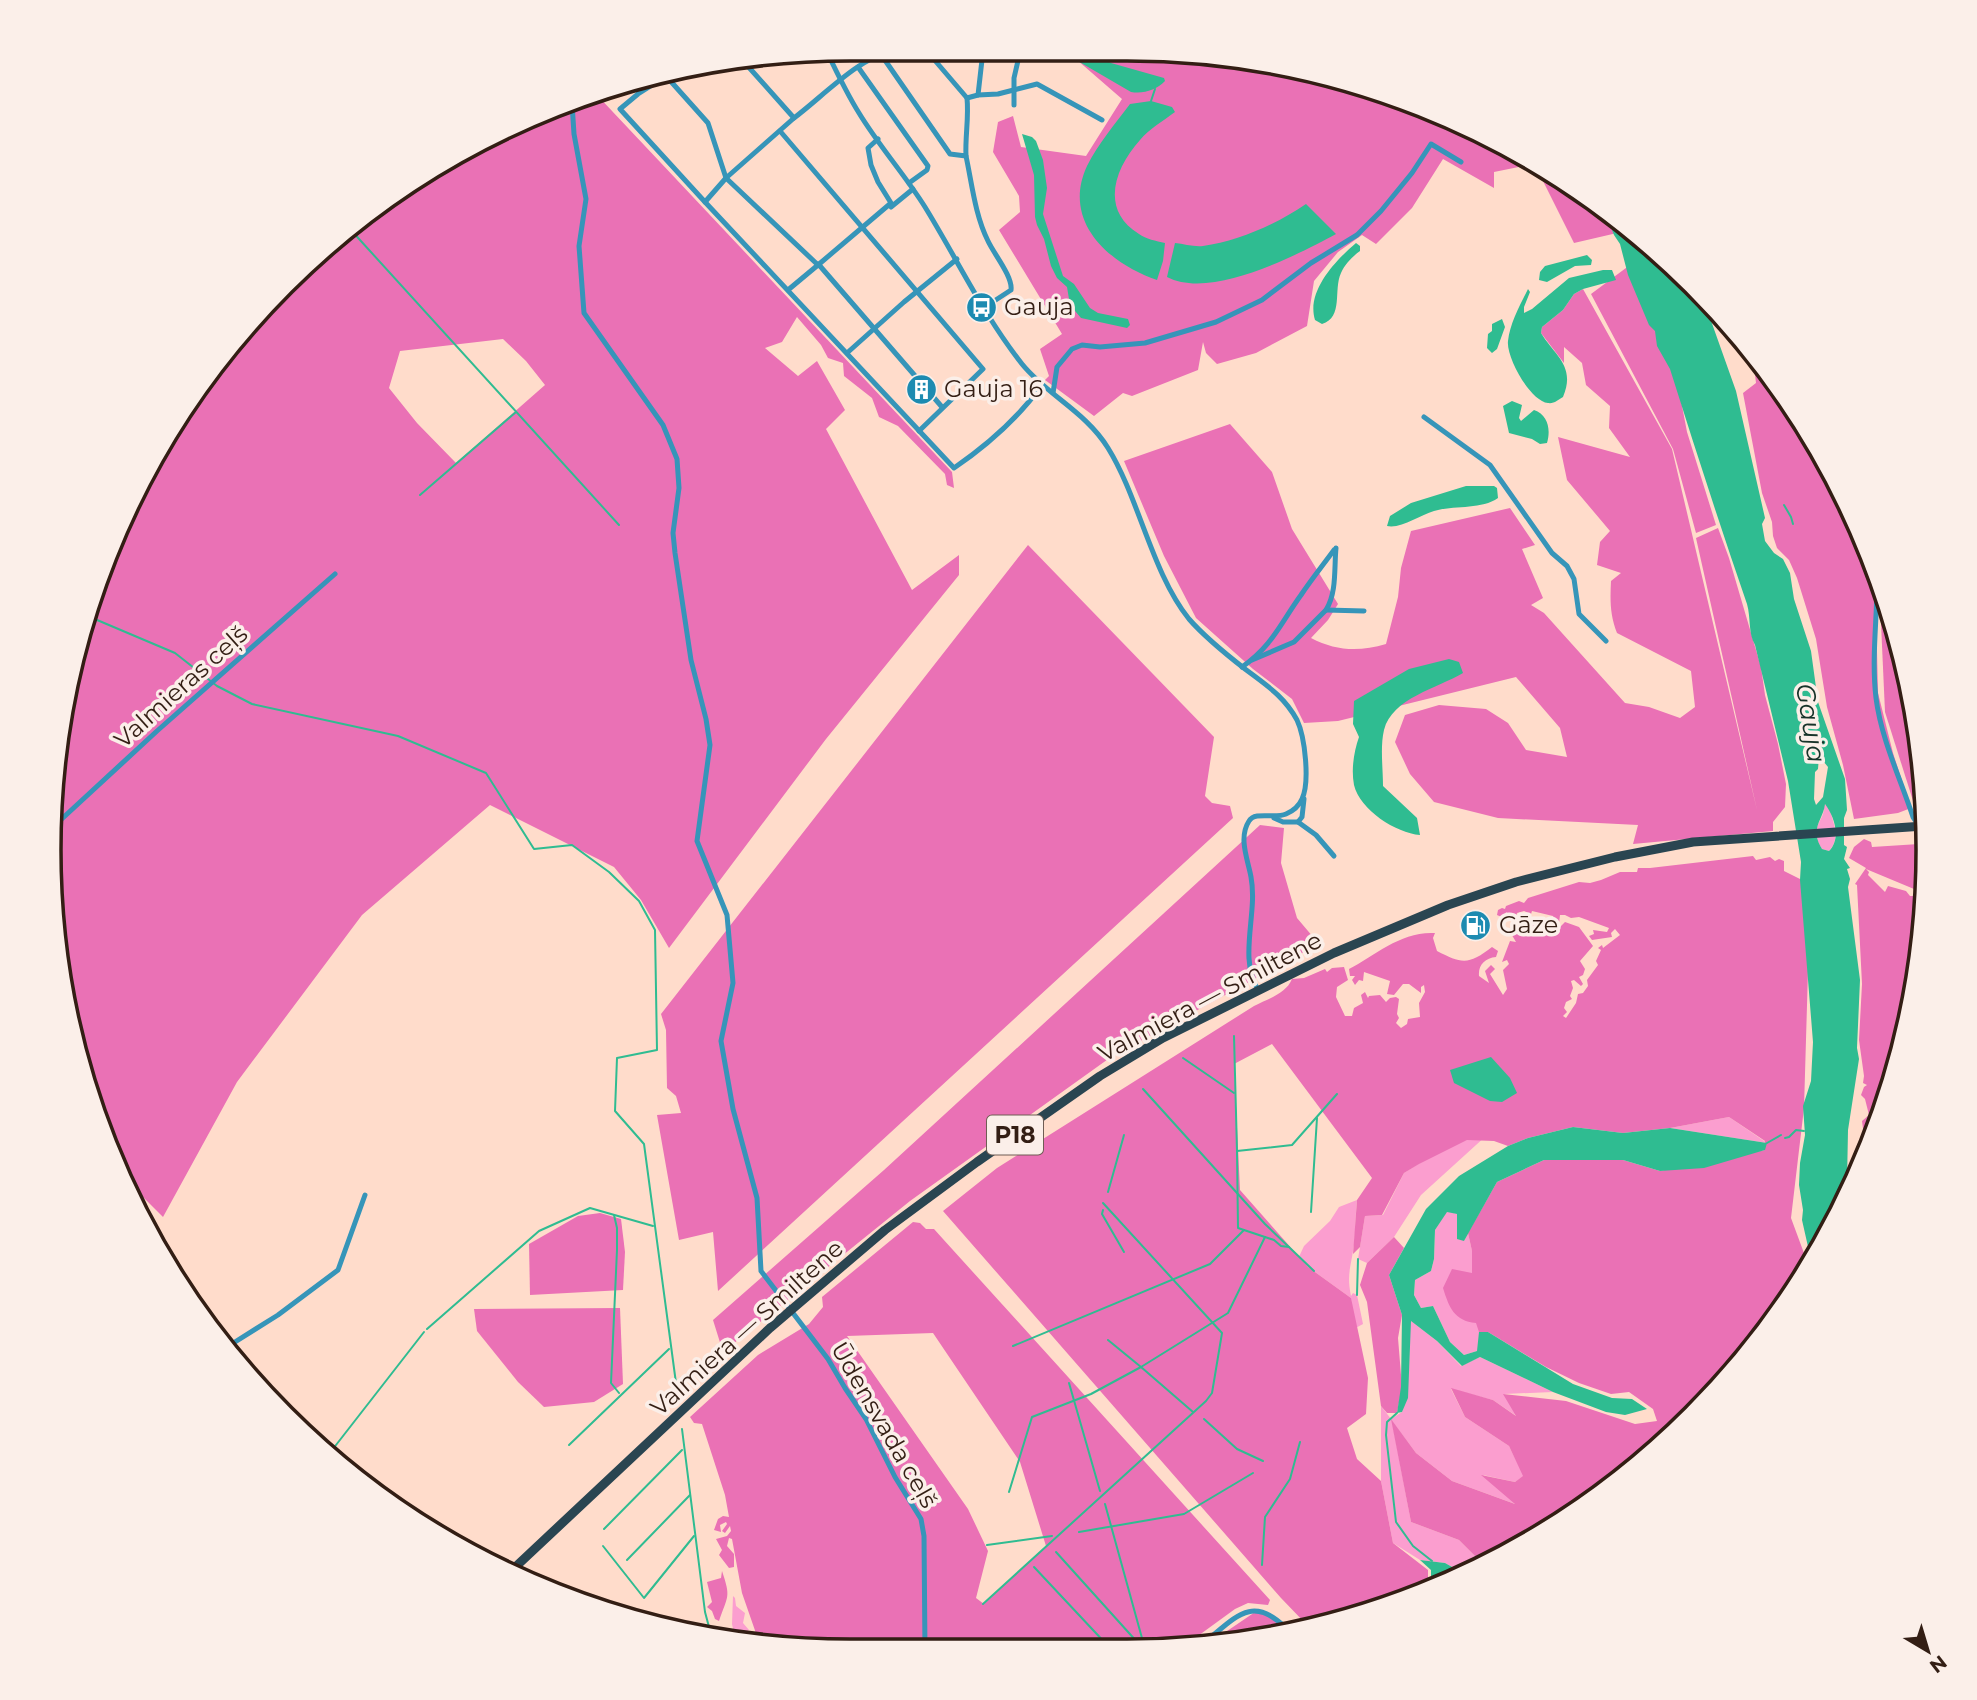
<svg xmlns="http://www.w3.org/2000/svg" width="1977" height="1700" font-family="Montserrat,sans-serif">
<style>
.green{fill:#fb9ecf}
.forest{fill:#ea71b5;fill-rule:evenodd}
.water{fill:#2fbc91;fill-rule:evenodd}
.lines{fill:none;stroke-linecap:round;stroke-linejoin:round}
.stream{stroke:#2fbc91;stroke-width:2}
.street{stroke:#3695b9;stroke-width:5}
.primary{stroke:#2a4551;stroke-width:9}
.labels{text-anchor:middle;stroke-width:7;stroke-linejoin:round;paint-order:stroke}
.shield{fill:#fbefe9;stroke:#6f5d54;stroke-width:2}
.shield-label{font-size:23px;font-weight:bold;fill:#331e14}
.poi-label{font-size:24px;fill:#331e14;stroke:#fbefe9;text-anchor:start}
.street-label{font-size:24px;fill:#331e14;stroke:#fbefe9}
.water-label{font-size:26px;font-style:italic;fill:#173329;stroke:#fbefe9}
.rim{fill:none;stroke:#331e14;stroke-width:3.5}
</style>
<rect width="100%" height="100%" fill="#ffdccb"/>
<g class="green">
<path d="M1824,804L1829,806C1832,821 1842,837 1829,851L1822,849C1807,826 1826,822 1824,804Z"/>
<polygon points="1729,1117 1767,1143 1670,1128"/>
<polygon points="1487,1135 1421,1195 1394,1237 1367,1263 1358,1259 1365,1216 1383,1215 1404,1173 1450,1144"/>
<path d="M1357,1200C1355,1217 1356,1235 1353,1251C1350,1270 1347,1276 1351,1296L1353,1293L1357,1295L1363,1324L1352,1330L1351,1298L1315,1272L1285,1287L1304,1246L1330,1221L1339,1207Z"/>
<polygon points="1447,1211 1457,1214 1464,1241 1468,1233 1472,1251 1472,1273 1488,1332 1477,1351 1464,1355 1450,1342 1433,1306 1421,1308 1414,1295 1415,1280 1431,1271 1434,1259 1435,1230"/>
<polygon points="1410,1320 1437,1341 1461,1366 1480,1357 1553,1392 1504,1394 1518,1417 1493,1400 1451,1389 1465,1417 1509,1446 1524,1476 1515,1482 1483,1475 1518,1505 1452,1481 1416,1453 1392,1421 1411,1522 1459,1540 1483,1564 1458,1575 1456,1574 1454,1568 1445,1563 1420,1560 1393,1543 1381,1481 1381,1406 1391,1419 1402,1412 1409,1370"/>
<polygon points="733,1596 735,1598 736,1606 745,1613 743,1623 749,1630 739,1636 734,1633 732,1624"/>
</g>
<g class="forest">
<polygon points="1069,53 1231,56 1335,76 1482,132 1533,164 1494,172 1494,188 1443,159 1412,208 1376,244 1362,235 1338,252 1314,281 1307,326 1256,353 1217,364 1206,353 1203,342 1198,370 1132,396 1123,393 1094,416 1045,380 1049,376 1040,349 1062,334 999,230 1020,212 1019,196 993,152 998,122 1013,116 1021,147 1086,156 1122,99"/>
<path d="M596,94L952,472L954,488L947,485L945,474L898,426L879,417L872,398L844,376L843,363L828,358L821,345L797,317L782,342L765,348L798,376L817,361L845,410L826,429L912,590L959,555V575L826,739L669,948L641,900L614,867L490,805L362,915L237,1082L163,1217L129,1183L92,1108L51,903L56,745L110,544L184,405L322,248L495,132ZM503,339L526,361L545,385L456,463L417,423L389,388L400,351Z"/>
<polygon points="1535,165 1609,211 1617,233 1574,243"/>
<polygon points="1630,265 1679,390 1687,432 1716,525 1696,533 1673,449 1591,294"/>
<path d="M1583,289L1672,449L1757,810L1696,538L1718,528L1729,558L1761,667L1765,695L1778,744L1786,784L1785,807L1773,822V831L1633,844L1638,825L1498,818L1434,802L1410,774L1395,742L1405,715L1439,705L1486,709L1508,723L1526,750L1567,757L1560,728L1516,677L1338,721L1304,723L1292,699L1253,669L1196,618L1164,556L1124,461L1230,424L1272,472L1292,529L1338,604L1328,620L1311,638C1336,651 1359,652 1386,644L1398,597L1401,568L1411,531L1510,508L1535,545L1522,549L1543,598L1531,605L1544,613L1625,703L1649,707L1680,718L1695,707L1691,671L1617,633C1610,615 1610,601 1611,581L1621,573L1597,565L1600,542L1610,531L1567,480L1558,437L1630,457L1609,428L1610,406L1586,385L1582,363L1564,347V363L1541,333L1542,327L1563,310L1574,294Z"/>
<polygon points="1700,294 1729,322 1821,450 1875,569 1878,693 1893,753 1911,808 1898,813 1854,819 1843,765 1827,707 1816,639 1797,578 1789,560 1777,548 1773,536 1772,522 1762,493 1743,393 1756,383 1753,356 1712,319"/>
<polygon points="1028,545 1214,737 1205,796 1212,803 1230,806 1233,818 718,1291 713,1232 679,1240 657,1115 681,1113 676,1096 667,1088 666,1030 661,1014"/>
<polygon points="1879,579 1885,592 1921,745 1923,809 1915,807 1885,712"/>
<polygon points="1260,825 1284,828 1281,863 1297,918 1319,944 1111,1057 910,1201 723,1352 713,1320 884,1170"/>
<polygon points="1864,839 1871,842 1872,847 1919,844 1921,847 1924,846 1926,894 1866,869 1869,872 1868,875 1885,892 1888,886 1906,891 1910,896 1918,896 1917,903 1919,898 1926,899 1926,902 1901,1057 1868,1143 1864,1136 1862,1121 1869,1115 1865,1099 1861,1095 1864,1087 1867,1085 1863,1083 1864,1076 1859,1040 1862,984 1857,885 1855,884 1866,868 1849,858 1854,847"/>
<path d="M1753,856L1756,860L1770,857L1775,861L1779,859L1784,861V871L1802,880L1808,971L1804,1108L1791,1218L1808,1264L1763,1337L1655,1452L1528,1543L1483,1564L1459,1540L1411,1522L1391,1419L1416,1453L1452,1481L1515,1504L1481,1475L1515,1482L1523,1476L1509,1446L1465,1417L1451,1388L1493,1400L1516,1416L1503,1394L1566,1401L1635,1424L1657,1421L1653,1409L1629,1392L1611,1394L1579,1383L1546,1367L1488,1332H1479L1476,1323C1454,1321 1449,1307 1443,1288L1452,1269L1472,1273V1251L1468,1233L1497,1182L1544,1160H1623L1660,1171L1765,1150V1141L1729,1117L1670,1128L1623,1133L1573,1127L1528,1138L1508,1146L1494,1141L1467,1140L1419,1164L1404,1173L1382,1215L1365,1216L1360,1247L1353,1254L1357,1200L1372,1178L1272,1044L1234,1064L1240,1190L1308,1267L1351,1298L1368,1378L1366,1414L1347,1428L1357,1459L1381,1481L1393,1543L1428,1570V1589L1385,1608L1306,1624L1281,1598L943,1211L997,1168L1254,1006C1267,999 1286,994 1292,979L1304,978L1325,969L1327,972L1332,968L1344,967L1348,980L1337,987L1336,997L1345,1016H1352L1354,1008L1363,1003L1361,995L1365,992L1368,998L1369,996L1380,995L1386,1002L1390,998L1396,997L1399,999L1397,1014L1399,1018L1396,1023L1401,1028L1407,1024L1408,1019L1420,1017L1419,1003L1425,992L1424,985L1421,987V993L1409,984H1403L1394,995L1387,994L1390,981L1364,972L1363,981L1359,980L1355,985L1352,980L1355,976H1350L1349,969C1376,955 1401,931 1435,933L1433,938L1437,951C1462,964 1469,965 1492,947L1498,951L1496,957C1485,958 1478,965 1479,976L1489,983L1485,971L1491,965L1495,969L1490,974L1503,995L1507,989L1503,970L1509,964L1507,960L1502,962L1510,941L1516,942L1509,930L1513,926L1524,929L1529,926L1530,920L1537,917L1539,926L1535,928V930L1543,928L1545,931L1555,925L1556,931L1565,922L1579,927L1593,946L1580,961L1585,969L1583,975L1579,977L1583,984L1581,986L1574,980L1571,981L1573,988L1570,996L1572,999L1566,1002L1564,1008L1567,1012L1563,1016L1566,1018L1576,1003L1578,994L1583,993L1588,986L1587,980L1598,965L1596,961L1601,950L1598,948L1602,945L1603,948L1620,935L1615,929L1611,933L1612,937L1592,940L1589,936L1594,934L1593,930L1607,932L1609,928L1579,917L1571,918L1565,915H1560L1559,923L1553,921V916L1532,911L1531,914L1524,911L1517,913L1516,917H1511L1506,912L1504,918L1497,915L1498,910L1502,908L1505,909L1506,906L1519,901L1524,903L1528,898L1579,882L1590,883L1601,880L1620,872H1637L1638,868H1650Z"/>
<polygon points="600,1213 621,1219 625,1252 623,1290 530,1295 529,1244 578,1216"/>
<path d="M913,1222L920,1223L926,1229H934L943,1239L1270,1600L1268,1605L1248,1603L1235,1609L1180,1649L850,1651L759,1642L742,1593L732,1539L729,1538L727,1546L734,1554V1567L729,1568L719,1555L722,1550L716,1539L727,1536L731,1531L730,1526L725,1533L722,1531L727,1524L726,1522L720,1525L721,1532L714,1530L718,1519L723,1516L729,1517L725,1495L702,1424L694,1423L690,1417L758,1355L809,1324L823,1307L822,1297ZM933,1333L1020,1462L1046,1546L984,1604L976,1598L988,1551L968,1509L847,1336Z"/>
<polygon points="1394,1237 1404,1248 1389,1275 1402,1315 1398,1338 1402,1387 1397,1413 1387,1413 1381,1406 1367,1302 1360,1285 1367,1263"/>
<polygon points="620,1308 623,1384 594,1402 544,1407 518,1382 477,1331 474,1309"/>
<path d="M722,1571C731,1598 728,1595 719,1621L715,1619L712,1611L707,1607L712,1602L707,1582L721,1578Z"/>
<polygon points="1258,1610 1269,1615 1284,1628 1208,1644"/>
</g>
<g class="water">
<path d="M1064,53H1092L1111,63L1164,78L1165,81C1156,90 1144,94 1131,92Z"/>
<path d="M1151,101L1172,107L1175,112C1163,121 1149,129 1140,140C1114,169 1100,210 1139,234C1146,239 1156,241 1165,243L1163,261L1157,280C1110,264 1061,222 1087,166C1098,144 1115,124 1130,104Z"/>
<polygon points="1022,134 1032,137 1036,141 1043,160 1047,188 1043,214 1063,276 1074,284 1090,308 1098,313 1128,319 1130,325 1127,328 1081,318 1070,305 1067,287 1057,278 1051,266 1044,239 1037,225 1035,217 1034,175"/>
<path d="M1306,204L1336,234C1295,256 1211,300 1167,277L1175,243C1184,244 1194,247 1203,246C1238,241 1277,224 1306,204Z"/>
<path d="M1603,207L1615,215L1700,295L1704,301L1736,391L1765,518L1762,524L1765,541L1774,553L1783,559L1790,573L1794,599L1811,651L1818,702L1845,779L1847,810L1844,818V845L1847,847L1844,859L1850,868L1847,869L1850,879L1848,887L1860,980L1857,1048L1859,1059L1848,1130L1847,1182L1849,1194L1846,1204L1811,1260L1802,1220L1803,1210L1799,1185L1800,1163L1805,1135L1803,1106L1811,1081L1813,1042L1800,880L1801,862L1788,781L1755,645C1748,633 1751,618 1747,604C1720,526 1695,448 1670,369L1657,346L1655,331L1649,325L1628,275L1620,244L1614,235ZM1819,756L1828,767L1823,797L1816,805L1814,799L1815,772L1818,769ZM1825,804C1834,816 1842,838 1829,851L1822,849C1809,828 1823,821 1825,804Z"/>
<path d="M1356,243L1360,246V251C1353,256 1345,264 1341,273C1333,290 1344,317 1322,324L1315,320C1306,291 1336,260 1356,243Z"/>
<polygon points="1587,255 1592,260 1591,265 1575,266 1547,282 1539,280 1540,272 1545,266"/>
<path d="M1603,270H1612L1616,280L1583,289L1574,294L1563,310L1542,327L1541,333C1555,356 1576,366 1563,397C1558,400 1554,404 1548,403C1530,401 1506,357 1508,341C1510,323 1520,305 1528,289L1530,292L1524,307V313L1532,309L1569,278Z"/>
<polygon points="1502,319 1505,327 1497,349 1492,353 1487,348 1488,334 1492,331 1492,324"/>
<path d="M1512,401L1522,405L1519,418L1521,421L1534,410C1548,415 1551,429 1547,443L1540,444L1532,439L1509,433L1503,406Z"/>
<path d="M1466,486H1494L1497,488L1498,498C1481,510 1454,505 1434,511C1420,515 1401,529 1387,526L1390,516L1411,503Z"/>
<path d="M1449,659L1459,662L1463,673C1438,688 1392,698 1384,730C1380,747 1383,768 1383,786L1417,818L1420,835C1396,833 1360,810 1354,785C1351,769 1354,751 1359,737L1353,724L1354,701L1409,669Z"/>
<polygon points="1491,1057 1510,1078 1517,1093 1502,1102 1490,1101 1454,1083 1450,1070"/>
<polygon points="1573,1127 1623,1133 1670,1128 1767,1143 1765,1150 1704,1168 1660,1171 1623,1160 1544,1160 1497,1182 1464,1241 1457,1239 1457,1214 1447,1212 1435,1230 1434,1259 1431,1271 1415,1280 1414,1295 1421,1308 1433,1306 1450,1342 1464,1355 1477,1351 1479,1332 1488,1332 1573,1384 1612,1398 1632,1399 1647,1409 1625,1415 1606,1412 1553,1392 1480,1357 1462,1366 1437,1341 1411,1321 1408,1398 1402,1412 1397,1413 1401,1387 1402,1315 1389,1275 1426,1209 1459,1176 1508,1146 1528,1138"/>
<polygon points="1420,1560 1445,1563 1454,1568 1456,1574 1459,1575 1431,1587 1431,1570"/>
</g>
<g class="lines">
<g class="stream">
<polyline points="1151,101 1155,89"/>
<polyline points="350,229 619,525"/>
<polyline points="420,495 516,412"/>
<polyline points="1784,505 1791,517 1793,524"/>
<polyline points="90,617 175,653 217,686 252,704 398,736 486,773 534,849 572,845 609,872 639,901 655,930 657,1050 617,1058 615,1111 644,1144 678,1398"/>
<polyline points="1234,1036 1237,1151"/>
<polyline points="1183,1058 1234,1093"/>
<polyline points="1143,1089 1265,1224 1314,1271"/>
<polyline points="1785,1138 1789,1137 1796,1130 1804,1131"/>
<polyline points="1767,1143 1781,1135"/>
<polyline points="1108,1192 1124,1135"/>
<polyline points="1103,1210 1102,1214 1124,1252"/>
<polyline points="1311,1212 1317,1118"/>
<polyline points="614,1215 617,1228 617,1250 611,1383 619,1393"/>
<polyline points="1289,1247 1281,1246 1274,1240 1238,1228 1237,1151 1292,1145 1337,1094"/>
<polyline points="1357,1295 1358,1259"/>
<polyline points="427,1329 539,1231 590,1208 653,1226"/>
<polyline points="1013,1346 1210,1264 1244,1230"/>
<polyline points="1069,1383 1100,1491"/>
<polyline points="1193,1412 1141,1367 1228,1313 1265,1237"/>
<polyline points="1397,1413 1387,1422 1386,1435 1396,1522 1413,1546 1432,1561"/>
<polyline points="1204,1419 1237,1449 1263,1461"/>
<polyline points="682,1429 705,1612 709,1627 716,1638"/>
<polyline points="569,1445 669,1349"/>
<polyline points="329,1454 424,1332"/>
<polyline points="1009,1492 1032,1417 1091,1394 1141,1367 1108,1340"/>
<polyline points="1105,1504 1145,1649"/>
<polyline points="604,1529 682,1450"/>
<polyline points="1079,1532 1184,1514 1253,1473"/>
<polyline points="987,1545 1052,1536"/>
<polyline points="603,1546 644,1598 694,1536"/>
<polyline points="1056,1552 1138,1643"/>
<polyline points="627,1560 690,1495"/>
<polyline points="1262,1565 1265,1517 1290,1479 1300,1442"/>
<polyline points="1034,1567 1108,1646"/>
<polyline points="983,1604 1206,1401 1212,1393 1222,1333 1103,1203"/>
</g>
<g class="street">
<polyline points="926,50 967,98 978,95 983,51"/>
<path d="M827,52C837,73 847,94 859,113C879,146 905,175 925,207C957,259 984,316 1022,364C1047,395 1086,412 1108,448C1139,498 1152,573 1189,619C1203,635 1227,655 1245,669C1266,685 1284,696 1297,720C1305,737 1310,782 1302,799C1299,806 1293,811 1286,814C1275,819 1255,811 1249,821C1238,838 1248,860 1251,877C1258,914 1238,957 1258,990"/>
<path d="M880,53L950,154L966,156C965,136 969,118 967,98"/>
<path d="M745,63L794,118C823,96 858,59 892,50"/>
<polyline points="858,67 928,166 927,170 909,183"/>
<polyline points="671,73 638,94 620,109 705,202 726,178 818,265 891,203 878,182 871,165 868,148 878,139"/>
<polyline points="666,76 708,123 726,178 794,118"/>
<polyline points="978,95 998,94 1037,84 1102,120"/>
<polyline points="572,103 574,134 586,199 579,246 584,313 663,425 677,459 679,488 673,533 675,553 691,660 706,719 710,745 697,841 727,915 733,983 721,1041 733,1109 757,1198 761,1271 828,1359 845,1388 866,1419 895,1477 921,1519 924,1536 925,1651"/>
<polyline points="1014,105 1014,78 1020,52"/>
<polyline points="780,131 983,369 919,431"/>
<path d="M966,156C972,184 975,215 988,241C994,254 1013,277 1011,290L985,307"/>
<path d="M705,202L954,468C986,446 1019,417 1042,385"/>
<polyline points="891,207 913,189"/>
<polyline points="788,290 818,265 820,266 942,407"/>
<polyline points="847,353 904,302 957,259"/>
<polyline points="1053,393 1057,367 1072,349 1082,345 1100,347 1145,343 1216,322 1262,300 1311,263 1357,235 1381,211 1412,173 1431,144 1461,162"/>
<polyline points="1424,417 1490,465 1552,553 1567,566 1574,579 1579,614 1606,641"/>
<path d="M1877,573C1878,614 1871,656 1876,698C1881,738 1900,778 1913,817L1919,826"/>
<polyline points="1326,610 1364,611"/>
<path d="M1252,660L1294,642L1326,610C1337,593 1334,567 1336,548"/>
<path d="M1242,667C1273,645 1280,624 1301,595C1311,580 1323,565 1334,550"/>
<polyline points="1274,818 1283,822 1298,822 1302,817 1304,799"/>
<polyline points="1298,822 1316,835 1334,856"/>
<polyline points="53,827 157,731 335,574"/>
<polyline points="227,1347 278,1315 338,1270 365,1195"/>
<path d="M1201,1645C1233,1621 1250,1592 1286,1628"/>
</g>
<polyline class="primary" points="510,1572 770,1328 885,1230 977,1162 1100,1076 1163,1038 1334,953 1448,905 1516,882 1615,857 1693,842 1924,826"/>
</g>
<defs>
<symbol id="bus-disc" viewBox="-11 -11 22 22"><circle r="9.5" fill="#1d8bb1" stroke="#fbefe9"/><path d="M-5-6H5V4H4V6H2V4H-2V6H-4V4H-5ZM-3.5-4V0h7V-4ZM-3.5 1.2v1.5H-2V1.2ZM2 1.2v1.5H3.5V1.2Z" fill="#fff"/></symbol>
<symbol id="building-disc" viewBox="-11 -11 22 22"><circle r="9.5" fill="#1d8bb1" stroke="#fbefe9"/><path d="M-4-6H4V6H1V3H-1V6H-4ZM-2.5-4.3h1.7v1.8h-1.7ZM.8-4.3h1.7v1.8H.8ZM-2.5-1h1.7V.8h-1.7ZM.8-1h1.7V.8H.8Z" fill="#fff"/></symbol>
<symbol id="fuel-disc" viewBox="-11 -11 22 22"><circle r="9.5" fill="#1d8bb1" stroke="#fbefe9"/><path d="M-5.5-6h7V0h2V4h1.3V-2.5L3-4.5l.8-.8L6-3V5H2.5V1h-1V6h-7ZM-4.2-4.7v3.2H.2V-4.7Z" fill="#fff"/></symbol>
</defs>
<g fill-rule="evenodd">
<use href="#bus-disc" x="964" y="290" width="35" height="35"/>
<use href="#building-disc" x="904" y="372" width="35" height="35"/>
<use href="#fuel-disc" x="1458" y="908" width="35" height="35"/>
</g>
<g class="labels">
<rect class="shield" x="987" y="1115.5" width="56" height="39" rx="5"/>
<g class="shield-label">
<text x="1015" y="1143">P18</text>
</g>
<g class="poi-label">
<text x="1004" y="315">Gauja</text>
<text x="944" y="397">Gauja 16</text>
<text x="1499" y="933">Gāze</text>
</g>
<g class="street-label">
<text transform="translate(181 687) rotate(-42)" y="8">Valmieras ceļš</text>
<text transform="translate(1210 997) rotate(-28)" y="8">Valmiera — Smiltene</text>
<text transform="translate(747 1328) rotate(-42)" y="8">Valmiera — Smiltene</text>
<text transform="translate(884 1425) rotate(60)" y="8">Ūdensvada ceļš</text>
</g>
<g class="water-label">
<text transform="translate(1811 723) rotate(81)" y="9">Gauja</text>
</g>
</g>
<path d="M0 0H1977V1700H0ZM850 61H1127A789 789 0 0 1 1916 850V850A789 789 0 0 1 1127 1639H850A789 789 0 0 1 61 850V850A789 789 0 0 1 850 61Z" fill="#fbefe9" fill-rule="evenodd"/>
<path class="rim" d="M850 61H1127A789 789 0 0 1 1916 850V850A789 789 0 0 1 1127 1639H850A789 789 0 0 1 61 850V850A789 789 0 0 1 850 61Z"/>
<g transform="translate(1928 1651) rotate(142)" stroke="#fbefe9" stroke-width="5" paint-order="stroke">
<path d="M0-5L12 26L0 18L-12 26Z" fill="#331e14"/>
<text y="-10" font-size="19" font-weight="bold" text-anchor="middle" fill="#331e14">N</text>
</g>
</svg>
